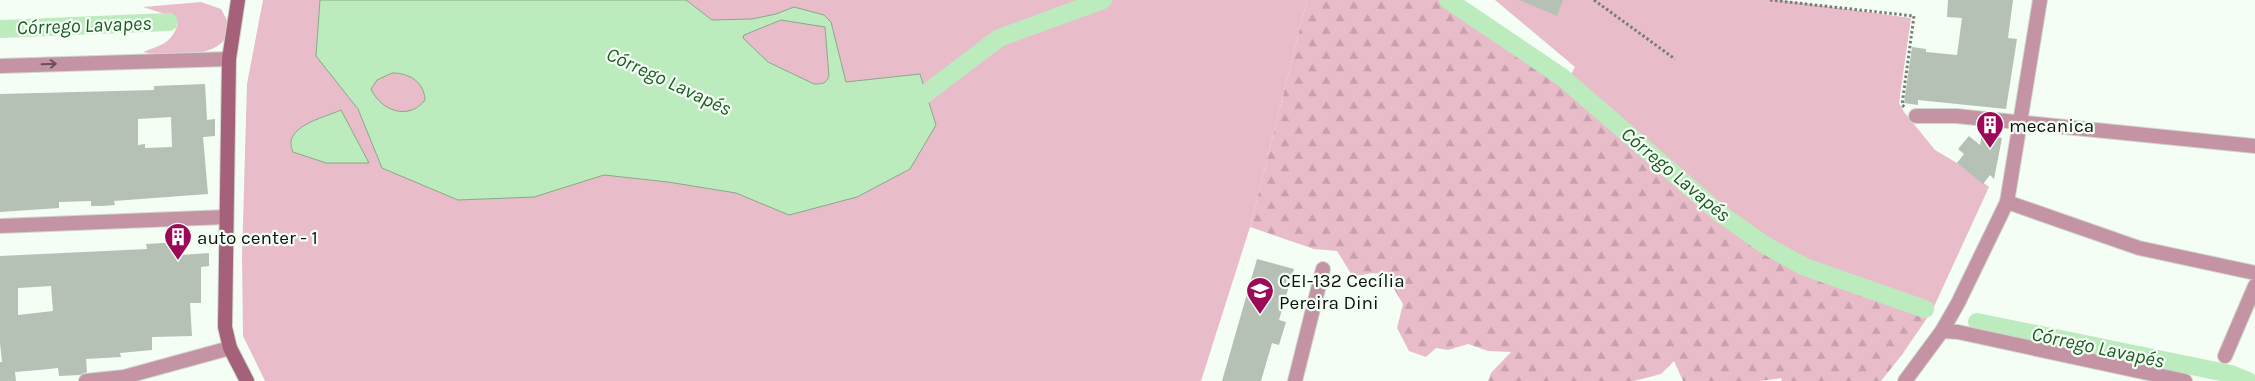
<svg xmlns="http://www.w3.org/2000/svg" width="2255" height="381" font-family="Karla,sans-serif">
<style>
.forest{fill:url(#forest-firs)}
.green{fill:#e9bcca}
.water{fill:#bcebbe;stroke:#88aa89;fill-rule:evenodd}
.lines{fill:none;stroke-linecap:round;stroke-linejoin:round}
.canal{stroke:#bcebbe;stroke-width:18}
.building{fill:#b5c1b5;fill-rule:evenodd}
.minor-casing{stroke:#cfd8cf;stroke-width:16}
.tertiary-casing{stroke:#cfd8cf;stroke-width:16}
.secondary-casing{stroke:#cfd8cf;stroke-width:16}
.path{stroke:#767d76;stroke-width:3;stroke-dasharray:2.5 2.5;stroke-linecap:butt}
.minor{stroke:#c494a4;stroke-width:14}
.tertiary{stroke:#c494a4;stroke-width:14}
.secondary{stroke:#a6617a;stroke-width:14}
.oneway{stroke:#685258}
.labels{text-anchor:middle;stroke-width:4.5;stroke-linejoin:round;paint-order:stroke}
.poi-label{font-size:19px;fill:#0d110d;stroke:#f4fef4;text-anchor:start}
.water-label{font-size:20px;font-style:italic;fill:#1c5b24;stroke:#f4fef4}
</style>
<defs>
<pattern id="forest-firs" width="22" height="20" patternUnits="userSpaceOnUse" patternTransform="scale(1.25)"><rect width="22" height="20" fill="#e9bcca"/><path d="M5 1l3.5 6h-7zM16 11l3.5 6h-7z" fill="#c7a1ac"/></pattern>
</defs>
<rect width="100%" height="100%" fill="#f4fef4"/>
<path class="forest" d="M1307,0H1448L1562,77L1717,212L1765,245L1805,267L1932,311L1901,356L1881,381H1782L1781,378L1760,381H1683L1674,361L1661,374L1634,381H1488L1491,373L1511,352L1488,351L1468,344L1448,350L1436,348L1426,357L1409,351L1397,328L1403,304C1385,275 1389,268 1353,277L1337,251L1314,249L1250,227Z"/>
<g class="green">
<polygon points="263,0 1307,0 1250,227 1201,381 265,381 243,336 242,257 247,84"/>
<polygon points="1495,0 1781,0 1911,18 1899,103 1904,112 1935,150 1957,163 1989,187 1932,311 1805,267 1765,245 1718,212 1567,81 1575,67"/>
<path d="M201,2L221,9C223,13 227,19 228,24C233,60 165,57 143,52C161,45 171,44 178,24L165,14L143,7Z"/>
</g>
<g class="water">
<path d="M320,0H686L712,20L752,19L776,14L794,7L824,15L831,22L846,82L920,74L936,125L910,169L857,197L789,215L736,193L668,182L604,175L534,197L458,200L382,168L358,109L316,56ZM781,20L825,27L829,76C826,84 822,84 814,84L768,62L743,38L744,35ZM392,73C410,73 424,82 425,100C409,121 381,111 371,89L377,80Z"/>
<path d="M341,110L369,163H326L293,152C281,127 323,118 341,110Z"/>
</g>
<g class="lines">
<g class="canal">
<polyline points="1448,0 1562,77 1718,212 1765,245 1805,267 1925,309"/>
<polyline points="0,29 169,22"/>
<polyline points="908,107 999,38 1103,0"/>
<polyline points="1977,322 2231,374 2248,381"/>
</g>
</g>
<g class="building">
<polygon points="1519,0 1563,0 1557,16"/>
<polygon points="1948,0 2013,0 2008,38 2017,39 2006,109 1918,100 1918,105 1904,103 1912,47 1926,49 1926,52 1957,55 1962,18 1947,17"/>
<path d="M205,84L207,120L215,119V136L203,137L208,194L114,201L115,205L103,206H91V201L59,202V208L0,212V94L154,90V86ZM171,117L172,147L145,148V144L138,145V119Z"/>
<polygon points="1982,134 2002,138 1994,179 1990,175 1983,184 1957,163 1964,154 1958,149 1969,136 1980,145"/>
<path d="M180,242L181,255L209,253V266L201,267V303H190L192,336L152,337V350L120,353L121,357L86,359L87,372L80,375L59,376L58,368L39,370L15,372L16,381H0V362H2L0,343V256L147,249L146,244ZM51,286L53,311L18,315V288Z"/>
<polygon points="1257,259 1294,269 1279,320 1286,322 1279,345 1272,343 1261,381 1222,381"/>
</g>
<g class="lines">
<defs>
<g id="minor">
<polyline points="1916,116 1956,116 2255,146"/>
<polyline points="2007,202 2139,248 2255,273"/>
<polyline points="0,226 226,217"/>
<polyline points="1942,331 1958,332 2185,381"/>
<polyline points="2225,356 2255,286"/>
<polyline points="86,381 124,377 230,348"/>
<polyline points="1295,381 1323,269"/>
<polyline points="1905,381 1942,331 1958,303 2007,202 2040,0"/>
</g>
<polyline id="tertiary" points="0,66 229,59"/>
<polyline id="secondary" points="238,0 229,59 225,327 230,348 247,381"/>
</defs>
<use href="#minor" class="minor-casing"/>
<use href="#tertiary" class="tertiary-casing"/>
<use href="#secondary" class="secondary-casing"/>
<g class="path">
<polyline points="1594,0 1675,59"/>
<polyline points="1770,0 1914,16 1902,105 1906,108"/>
</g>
<use href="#minor" class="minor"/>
<use href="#tertiary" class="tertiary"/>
<use href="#secondary" class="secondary"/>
</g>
<defs><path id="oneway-shaft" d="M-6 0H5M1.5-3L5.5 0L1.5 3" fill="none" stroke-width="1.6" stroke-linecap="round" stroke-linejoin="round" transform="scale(1.25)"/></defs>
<use class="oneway" href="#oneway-shaft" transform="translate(49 64) rotate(-2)"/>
<defs>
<symbol id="building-pin" viewBox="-11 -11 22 30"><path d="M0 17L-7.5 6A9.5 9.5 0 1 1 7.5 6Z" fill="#9c0957" stroke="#f4fef4"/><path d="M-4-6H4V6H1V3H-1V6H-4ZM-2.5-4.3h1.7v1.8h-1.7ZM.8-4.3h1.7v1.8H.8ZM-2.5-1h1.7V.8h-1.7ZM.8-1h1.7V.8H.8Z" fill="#fff"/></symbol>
<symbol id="school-pin" viewBox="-11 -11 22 30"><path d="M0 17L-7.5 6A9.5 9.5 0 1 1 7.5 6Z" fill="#9c0957" stroke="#f4fef4"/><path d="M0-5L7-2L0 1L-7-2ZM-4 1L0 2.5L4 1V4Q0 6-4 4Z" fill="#fff"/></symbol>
</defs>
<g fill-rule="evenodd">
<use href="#building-pin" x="1974" y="109" width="32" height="43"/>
<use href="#building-pin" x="162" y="221" width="32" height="43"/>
<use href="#school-pin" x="1244" y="275" width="32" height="43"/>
</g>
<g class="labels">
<g class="poi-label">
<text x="2009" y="132">mecanica</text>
<text x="197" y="244">auto center - 1</text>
<text x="1279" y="287">CEI-132 Cecília<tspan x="1279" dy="22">Pereira Dini</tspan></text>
</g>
<g class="water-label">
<text transform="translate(84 25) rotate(-2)" y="7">Córrego Lavapes</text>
<text transform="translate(669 81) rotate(25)" y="7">Córrego Lavapés</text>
<text transform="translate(1676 174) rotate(40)" y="7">Córrego Lavapés</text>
<text transform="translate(2098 347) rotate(12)" y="7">Córrego Lavapés</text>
</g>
</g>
</svg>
